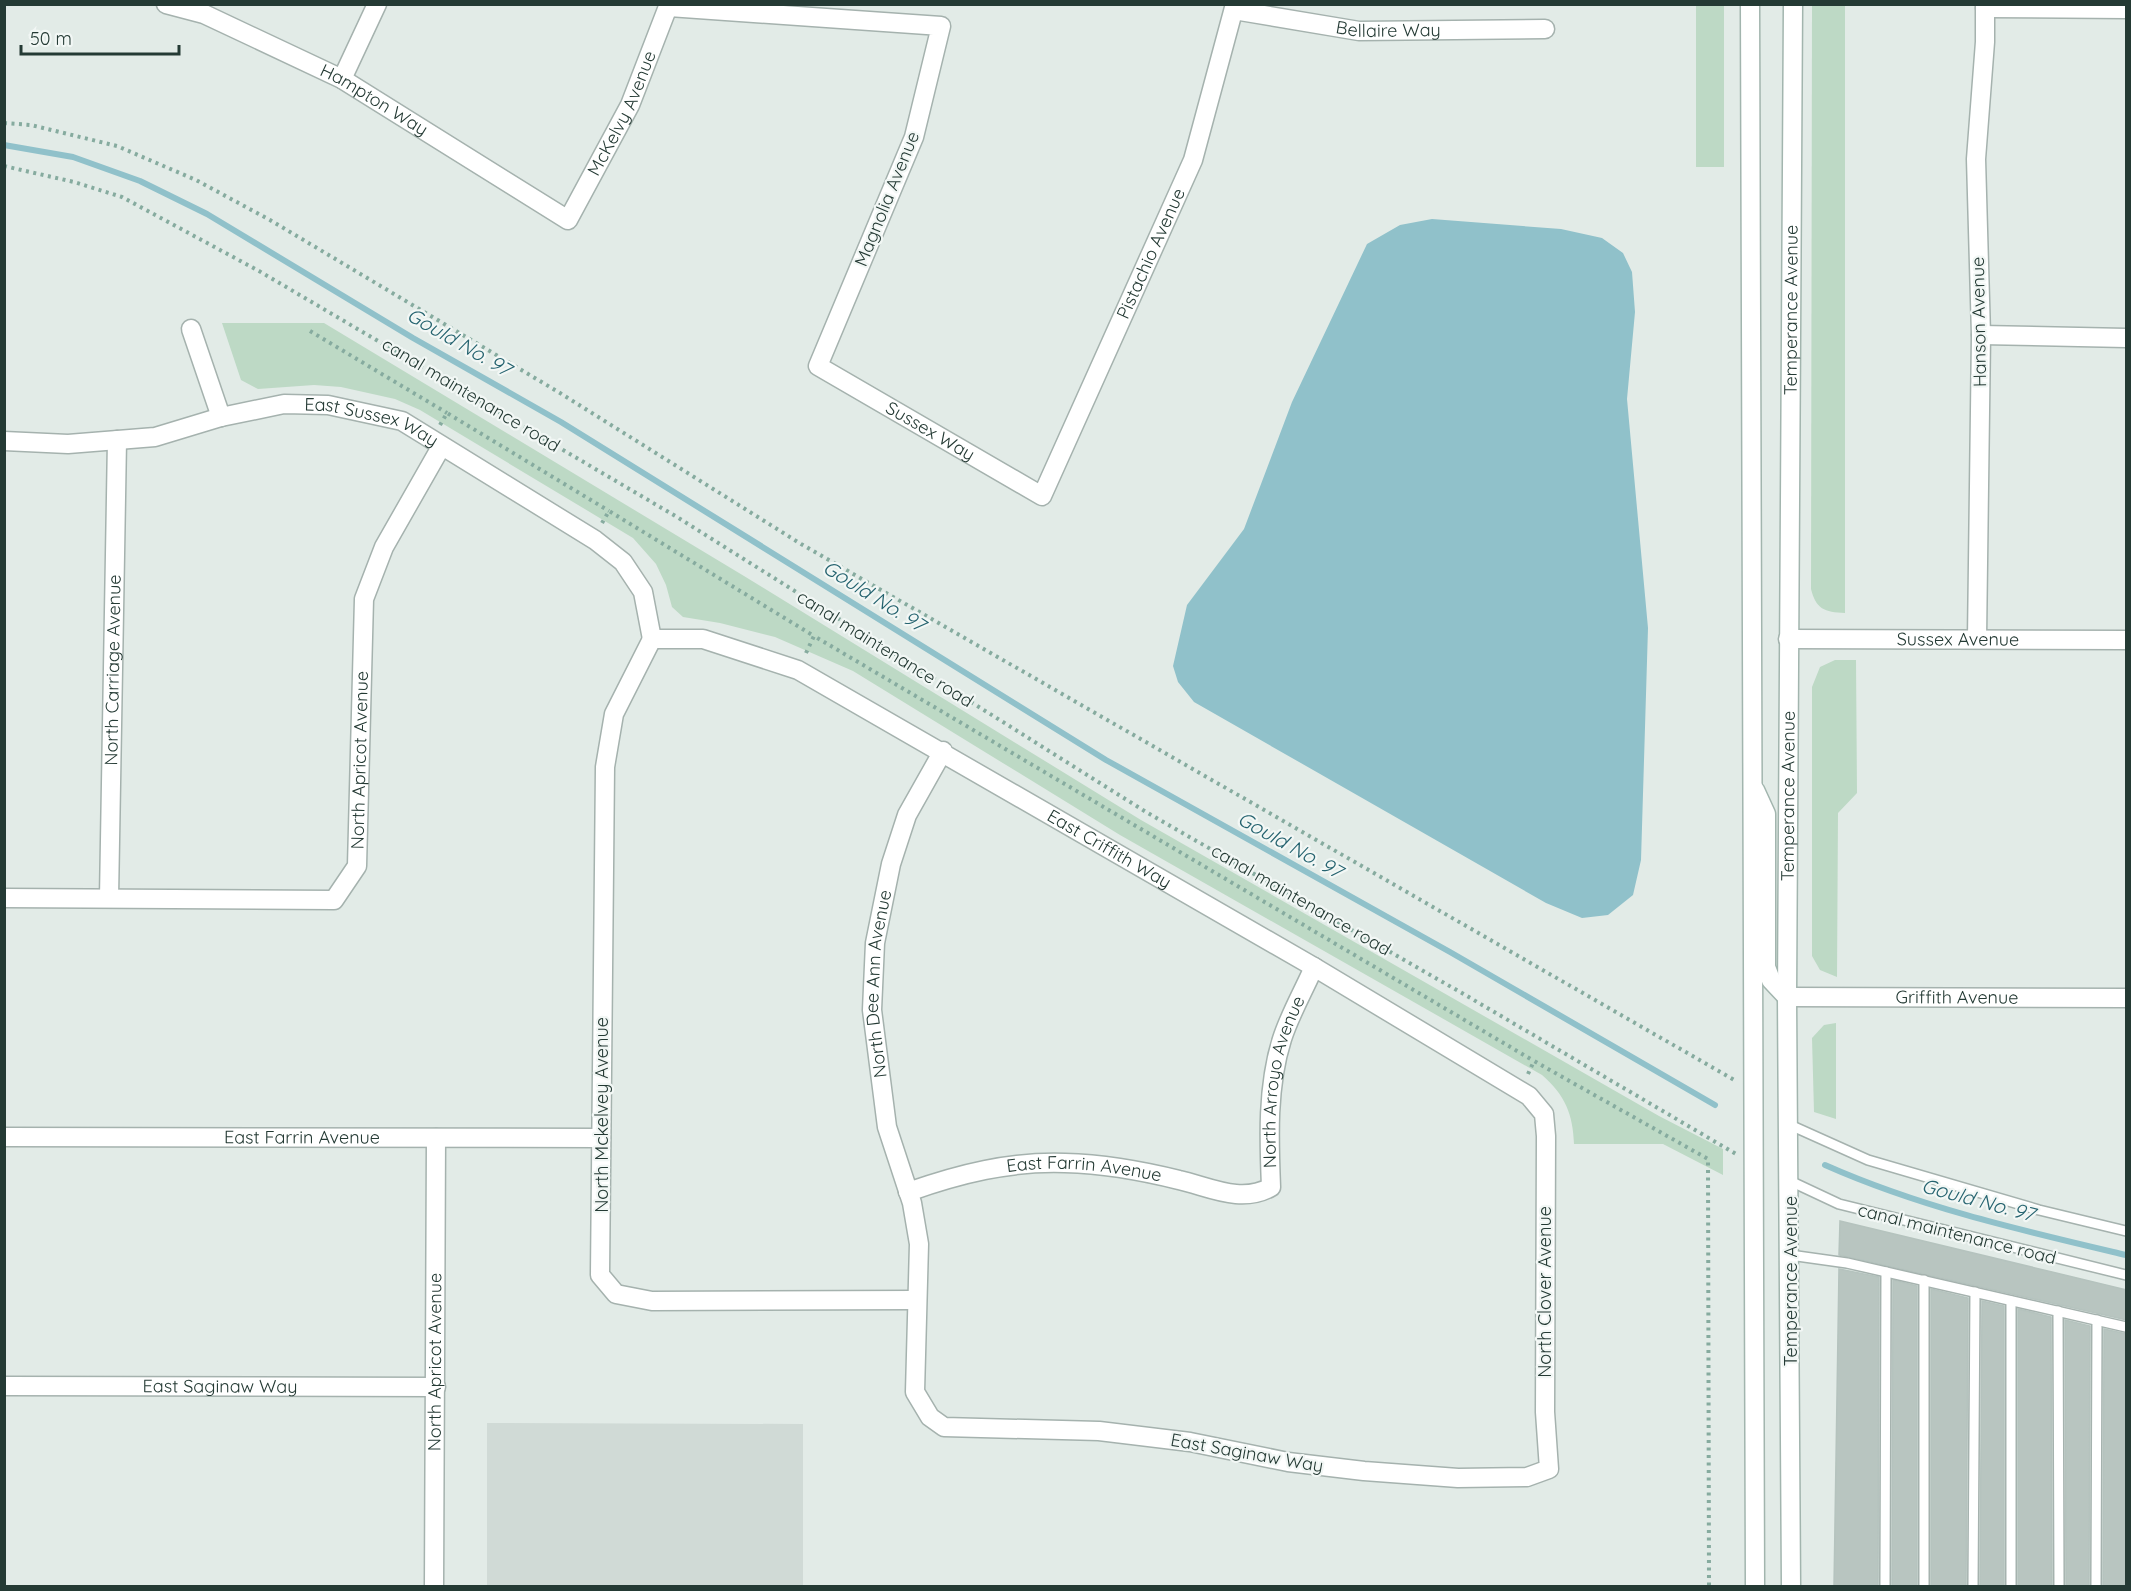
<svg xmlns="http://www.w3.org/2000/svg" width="2131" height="1591" font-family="Quicksand,sans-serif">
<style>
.built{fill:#d0dad6}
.green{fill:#bdd9c5}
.water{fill:#90c1ca}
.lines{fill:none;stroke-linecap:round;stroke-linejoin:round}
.stream{stroke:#90c1ca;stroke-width:6}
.building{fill:#b8c5c0;stroke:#b5c3be;stroke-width:1.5}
.lane-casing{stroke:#a5b2ae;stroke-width:12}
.street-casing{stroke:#a5b2ae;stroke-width:21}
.secondary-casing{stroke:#a2b5ae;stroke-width:21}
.path{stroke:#86ab9f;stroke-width:4;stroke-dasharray:3 4.5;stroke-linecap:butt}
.lane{stroke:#fff;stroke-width:9}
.street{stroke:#fff;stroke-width:18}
.secondary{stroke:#fff;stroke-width:18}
.labels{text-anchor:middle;stroke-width:4.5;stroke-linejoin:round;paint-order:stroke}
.street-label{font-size:18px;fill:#243a34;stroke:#f2f7f5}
.water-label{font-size:20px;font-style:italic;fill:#25636f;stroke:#f2f7f5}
</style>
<rect width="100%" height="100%" fill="#e2ebe7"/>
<polygon class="built" points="487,1423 803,1424 803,1586 487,1586"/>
<g class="green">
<rect x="1696" y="5" width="28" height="162"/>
<path d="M1812,5H1845V613C1824,612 1816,609 1811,589Z"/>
<path d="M222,323H324L744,576L1141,820L1659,1116L1723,1149V1175L1663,1144H1574C1573,1114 1565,1095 1542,1075L1120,835L853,671L775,637L720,623L683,617L672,607L666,585L656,564L633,538L420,410L395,399L341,387L314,385L258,389L241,380Z"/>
<polygon points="1835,660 1856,660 1857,793 1838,813 1837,977 1820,970 1812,956 1812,687 1820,667"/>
<polygon points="1836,1023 1836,1119 1814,1112 1812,1038 1824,1025"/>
</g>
<polygon class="water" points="1432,219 1561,229 1602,238 1623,253 1632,272 1635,312 1627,399 1648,628 1641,860 1633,895 1608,915 1582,918 1546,903 1194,702 1178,682 1173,666 1187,605 1244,529 1292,402 1367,244 1400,225"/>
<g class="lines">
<g class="stream">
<polyline points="4,145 73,157 140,181 207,214 413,338 561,422 1106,760 1450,952 1715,1105"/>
<path d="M1825,1165C1922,1208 2024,1231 2126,1255"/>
</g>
</g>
<g class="building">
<polygon points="1840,1221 2127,1290 2127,1320 1839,1255"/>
<polygon points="1839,1269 1879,1277 1878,1587 1834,1587"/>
<polygon points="1893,1280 1917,1286 1917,1587 1892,1587"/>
<polygon points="1931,1289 1968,1298 1966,1587 1931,1587"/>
<polygon points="1982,1301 2004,1306 2004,1587 1980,1587"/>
<polygon points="2018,1309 2051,1317 2052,1587 2018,1587"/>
<polygon points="2065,1320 2090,1326 2089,1587 2066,1587"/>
<polygon points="2104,1329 2127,1334 2127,1587 2103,1587"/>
</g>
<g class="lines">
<defs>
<g id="lane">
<polyline points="1790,1125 1868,1160 2039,1210 2126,1231"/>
<polyline points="1790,1181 1839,1204 2126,1275"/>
<polyline points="1790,1255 1847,1263 2126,1327"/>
<polyline points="2011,1301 2011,1586"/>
<polyline points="2058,1311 2059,1586"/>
<polyline points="1885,1586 1886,1272"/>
<polyline points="1924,1586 1924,1280"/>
<polyline points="1973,1586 1975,1292"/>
<polyline points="2096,1586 2097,1320"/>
</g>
<g id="street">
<path id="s1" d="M166,4L204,14L342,79L568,220L630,105L669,4"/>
<path id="s2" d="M669,7L941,26L914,137L818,366L1042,496L1193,160L1235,4"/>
<polyline points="1985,8 2126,9"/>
<path id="s3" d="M1234,10L1359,31L1545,29"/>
<polyline points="342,79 377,4"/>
<polyline points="191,329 221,417"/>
<polyline points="1981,335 2126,338"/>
<path id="s4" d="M4,441L68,444L155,437L221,417L284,404L328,405L402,421L595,540L623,562L643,592L652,639"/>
<path id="s5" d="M652,639H703L798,670L1314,967L1529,1096L1544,1114L1546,1136L1545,1412L1549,1469L1527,1477L1458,1478L1364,1471L1288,1462L1190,1442L1099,1431L944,1427L930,1417L915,1392L919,1244L912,1203L887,1127L872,1010L875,943L891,864L907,815L943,751"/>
<polyline points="652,639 614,714 605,767 600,1275 616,1294 652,1301 916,1300"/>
<path id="s6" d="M1788,639L2126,640"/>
<polyline points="1977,639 1981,335 1976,159 1985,42 1985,4"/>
<path id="s7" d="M4,898L334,900L357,866L364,599L384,547L441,447"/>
<path id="s8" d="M109,898L117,440"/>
<path id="s9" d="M1787,997L2126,998"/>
<path id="s10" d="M4,1137L601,1138"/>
<path id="s11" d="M908,1192C959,1174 1010,1161 1065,1163C1102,1164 1143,1171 1179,1180C1210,1187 1241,1204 1271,1187C1269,1139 1267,1086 1282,1039C1290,1014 1304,990 1314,967"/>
<path id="s12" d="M4,1386L436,1387"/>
<path id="s13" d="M434,1586L436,1138"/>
</g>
<g id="secondary">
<polyline points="1750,4 1755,1586"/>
<polyline points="1755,790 1766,814 1766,967 1771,980 1787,997"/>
<path id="s14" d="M1791,1586L1787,997L1793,4"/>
</g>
</defs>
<use href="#lane" class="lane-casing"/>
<use href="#street" class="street-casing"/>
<use href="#secondary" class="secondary-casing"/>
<g class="path">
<polyline points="4,123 31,125 117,146 196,180 270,220 560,393 801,544 1736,1081"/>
<polyline points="4,166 74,182 122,197 259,271 677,517 1146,812 1467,996 1736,1154"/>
<polyline points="310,331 447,413"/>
<polyline points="440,425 447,413 609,511"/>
<polyline points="602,523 609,511 814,636"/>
<polyline points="806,653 814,636 1534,1061"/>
<polyline points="1528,1074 1534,1061 1708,1159 1709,1586"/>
</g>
<use href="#lane" class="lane"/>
<use href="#street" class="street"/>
<use href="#secondary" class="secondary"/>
</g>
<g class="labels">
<g class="street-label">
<text dy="6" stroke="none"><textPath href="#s3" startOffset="156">Bellaire Way</textPath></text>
<text dy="6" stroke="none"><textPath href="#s1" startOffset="230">Hampton Way</textPath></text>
<text dy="6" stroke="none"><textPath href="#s1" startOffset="578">McKelvy Avenue</textPath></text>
<text transform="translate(887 199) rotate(-68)" y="6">Magnolia Avenue</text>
<text dy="6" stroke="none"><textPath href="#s2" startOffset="1160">Pistachio Avenue</textPath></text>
<text dy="6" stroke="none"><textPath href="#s14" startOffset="1276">Temperance Avenue</textPath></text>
<text transform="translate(1979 322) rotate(-91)" y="6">Hanson Avenue</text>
<text transform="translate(471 395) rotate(31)" y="6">canal maintenance road</text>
<text dy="6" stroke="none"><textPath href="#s4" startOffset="375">East Sussex Way</textPath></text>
<text dy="6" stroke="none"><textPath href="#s2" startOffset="765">Sussex Way</textPath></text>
<text dy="6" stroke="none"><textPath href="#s6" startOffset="170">Sussex Avenue</textPath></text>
<text transform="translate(885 649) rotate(32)" y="6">canal maintenance road</text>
<text dy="6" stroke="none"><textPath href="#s8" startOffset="228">North Carriage Avenue</textPath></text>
<text dy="6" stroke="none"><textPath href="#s7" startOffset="477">North Apricot Avenue</textPath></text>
<text dy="6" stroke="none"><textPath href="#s14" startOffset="790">Temperance Avenue</textPath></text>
<text dy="6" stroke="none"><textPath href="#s5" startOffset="510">East Criffith Way</textPath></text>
<text transform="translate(1301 900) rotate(30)" y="6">canal maintenance road</text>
<text dy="6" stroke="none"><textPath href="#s5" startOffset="2446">North Dee Ann Avenue</textPath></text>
<text dy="6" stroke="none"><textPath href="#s9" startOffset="170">Griffith Avenue</textPath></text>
<text dy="6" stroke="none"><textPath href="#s11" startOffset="478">North Arroyo Avenue</textPath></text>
<text transform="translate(602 1115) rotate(-90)" y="6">North Mckelvey Avenue</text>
<text dy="6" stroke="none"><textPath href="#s10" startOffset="298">East Farrin Avenue</textPath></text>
<text dy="6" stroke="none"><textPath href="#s11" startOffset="180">East Farrin Avenue</textPath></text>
<text transform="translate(1957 1234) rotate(14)" y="6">canal maintenance road</text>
<text transform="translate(1791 1281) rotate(-90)" y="6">Temperance Avenue</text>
<text transform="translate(1545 1292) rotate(-90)" y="6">North Clover Avenue</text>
<text dy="6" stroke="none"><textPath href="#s13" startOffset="224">North Apricot Avenue</textPath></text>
<text dy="6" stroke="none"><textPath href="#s12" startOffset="216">East Saginaw Way</textPath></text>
<text transform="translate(1247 1453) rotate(10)" y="6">East Saginaw Way</text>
</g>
<g class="water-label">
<text transform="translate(459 342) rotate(30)" y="7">Gould No. 97</text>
<text transform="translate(874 596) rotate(32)" y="7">Gould No. 97</text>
<text transform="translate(1290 845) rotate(29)" y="7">Gould No. 97</text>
<text transform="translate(1978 1200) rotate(15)" y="7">Gould No. 97</text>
</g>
</g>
<rect width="2131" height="1591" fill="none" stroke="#243a34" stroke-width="12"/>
<path d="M21 45v9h158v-9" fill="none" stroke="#243a34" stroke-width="3"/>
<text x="30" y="45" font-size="18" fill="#243a34" stroke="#f2f7f5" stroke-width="4.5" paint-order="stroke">50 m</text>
</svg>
